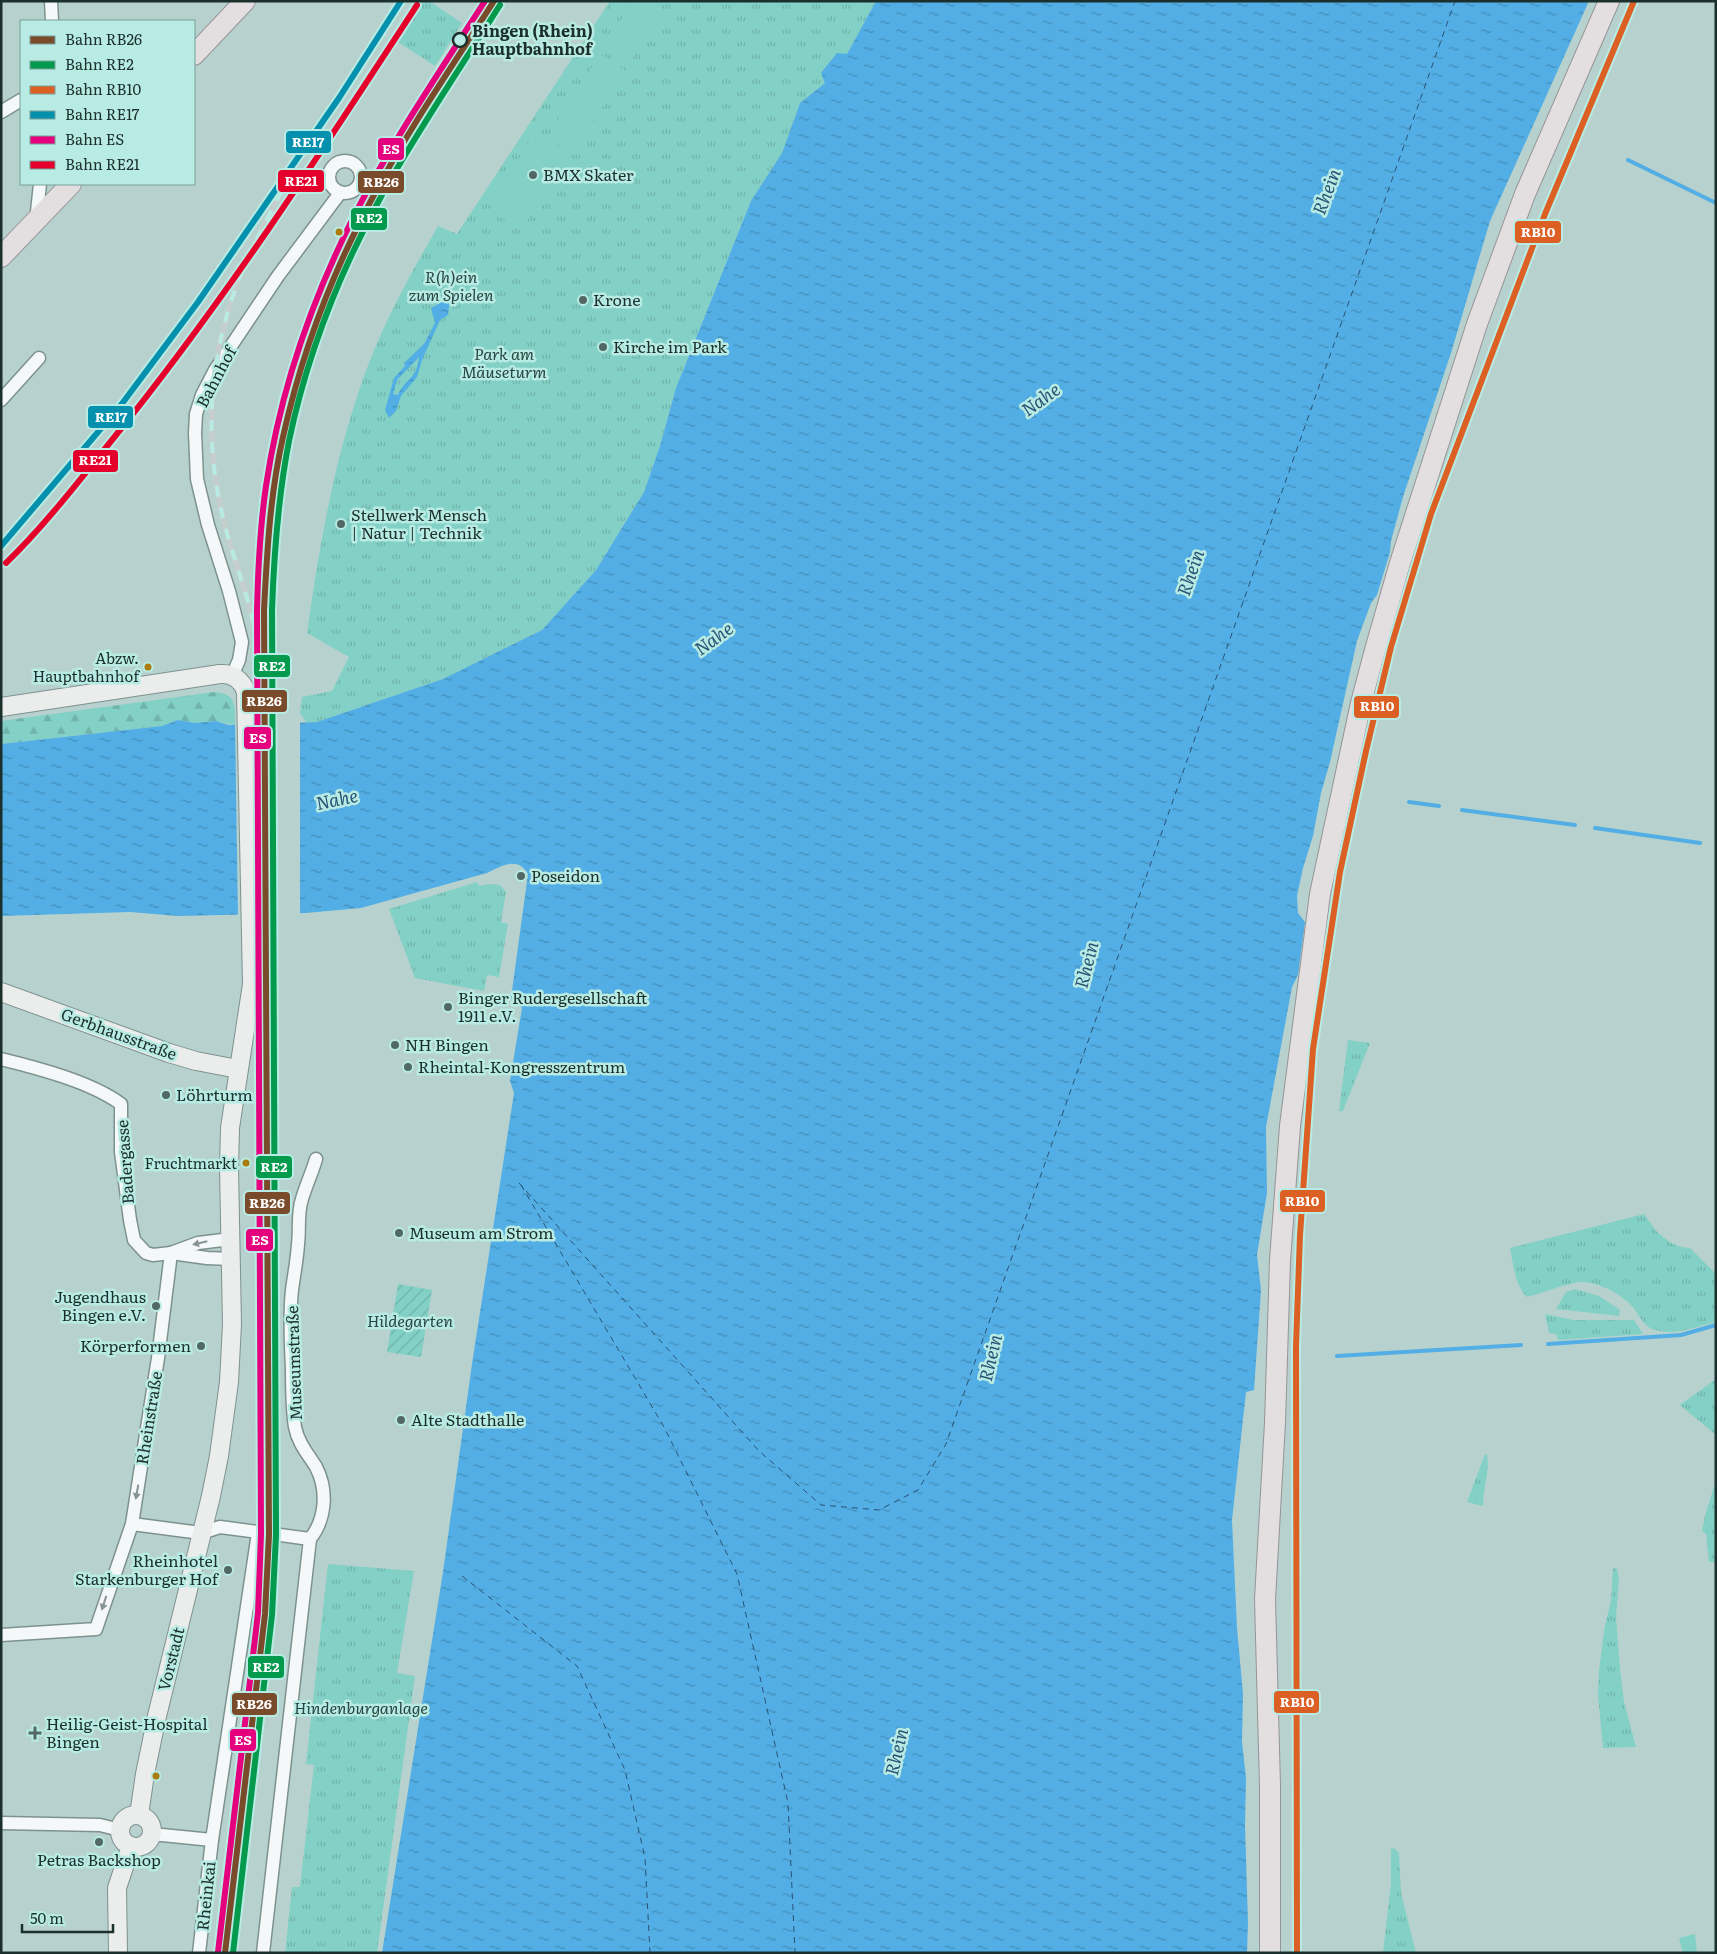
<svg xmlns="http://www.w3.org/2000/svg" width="1717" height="1954" font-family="Literata,serif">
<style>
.grass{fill:url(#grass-tufts)}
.forest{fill:url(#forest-firs)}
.garden{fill:url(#garden-furrows)}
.pitch{fill:#82d0c6}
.water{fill:url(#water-ripples);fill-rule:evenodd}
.pier{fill:#b7d2ce}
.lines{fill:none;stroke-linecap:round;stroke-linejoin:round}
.stream{stroke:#52aee4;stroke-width:4}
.ferry{stroke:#285375;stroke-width:1;stroke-dasharray:6 5;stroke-linecap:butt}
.minor-casing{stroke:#7d928f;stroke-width:15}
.secondary-casing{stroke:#7d928f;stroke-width:20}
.primary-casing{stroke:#959496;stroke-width:22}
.minor{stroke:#f4f8f8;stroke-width:12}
.secondary{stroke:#ebecec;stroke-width:18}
.primary{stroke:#e3dee0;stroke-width:20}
.rail-casing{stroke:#c5cecc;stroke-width:5.5}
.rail{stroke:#b8ebe3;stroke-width:4;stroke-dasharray:11;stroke-linecap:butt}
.rail-1-casing{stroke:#b8ebe3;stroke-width:10}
.rail-2-casing{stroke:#b8ebe3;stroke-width:10}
.rail-3-casing{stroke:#b8ebe3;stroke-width:10}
.rail-4-casing{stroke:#b8ebe3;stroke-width:10}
.rail-5-casing{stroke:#b8ebe3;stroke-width:10}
.rail-6-casing{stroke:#b8ebe3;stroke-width:10}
.rail-1{stroke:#7a4b2a;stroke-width:6}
.rail-2{stroke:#039a4d;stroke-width:6}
.rail-3{stroke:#dc6023;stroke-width:6}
.rail-4{stroke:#0591ae;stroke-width:6}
.rail-5{stroke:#e5007d;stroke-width:6}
.rail-6{stroke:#e4002b;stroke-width:6}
.oneway{fill:#889492}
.stop-dot{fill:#b8ebe3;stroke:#1b2f2c;stroke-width:2.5}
.poi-dot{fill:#526865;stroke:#b8ebe3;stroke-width:2}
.bus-dot{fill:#aa7c0f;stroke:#b8ebe3;stroke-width:2}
.labels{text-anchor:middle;stroke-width:5;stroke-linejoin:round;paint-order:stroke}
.bus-label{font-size:15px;fill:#1b2f2c;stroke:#b8ebe3;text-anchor:end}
.stop-label{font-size:16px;font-weight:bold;fill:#1b2f2c;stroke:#b8ebe3;text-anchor:start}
.poi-label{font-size:16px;fill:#1b2f2c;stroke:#b8ebe3;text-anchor:start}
.park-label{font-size:16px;font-style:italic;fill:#274541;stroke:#b8ebe3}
.street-label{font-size:16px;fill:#1b2f2c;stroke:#b8ebe3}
.water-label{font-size:18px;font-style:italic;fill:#285375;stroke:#b8ebe3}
.line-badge{stroke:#b8ebe3;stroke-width:2}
.badge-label{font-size:14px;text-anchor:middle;font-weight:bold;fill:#fff}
</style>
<defs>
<pattern id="grass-tufts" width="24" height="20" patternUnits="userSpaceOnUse" patternTransform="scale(1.25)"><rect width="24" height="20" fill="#82d0c6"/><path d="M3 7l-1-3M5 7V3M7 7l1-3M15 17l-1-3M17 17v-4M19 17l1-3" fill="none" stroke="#70b3aa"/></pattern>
<pattern id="forest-firs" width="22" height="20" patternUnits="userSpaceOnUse" patternTransform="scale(1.25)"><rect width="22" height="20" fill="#82d0c6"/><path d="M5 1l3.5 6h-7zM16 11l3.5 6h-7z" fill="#70b3aa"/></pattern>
<pattern id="garden-furrows" width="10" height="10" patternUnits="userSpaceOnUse" patternTransform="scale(1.25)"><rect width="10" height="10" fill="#82d0c6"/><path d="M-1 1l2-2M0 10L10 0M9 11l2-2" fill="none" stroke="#70b3aa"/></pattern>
<pattern id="water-ripples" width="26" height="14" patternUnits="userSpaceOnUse" patternTransform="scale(1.25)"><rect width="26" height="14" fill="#52aee4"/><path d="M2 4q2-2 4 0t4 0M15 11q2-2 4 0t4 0" fill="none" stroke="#438eb9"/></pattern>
</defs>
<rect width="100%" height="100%" fill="#b7d2ce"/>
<g class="grass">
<polygon points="424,1 429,1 462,23 435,66 398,42"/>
<path d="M610,1H876L847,54L825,83L800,103L782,153L751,201L676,388L660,446L644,492L596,570L542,630L443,679L317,722H306L300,713L302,697L332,691L349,657L307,633C319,547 334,461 363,379C382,325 410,275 438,226L457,234Z"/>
<polygon points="477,882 479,886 489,884 500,885 506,892 501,922 508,924 499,977 487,975 484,991 415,978 389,909"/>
<polygon points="1348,1040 1370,1043 1343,1111 1339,1111"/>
<path d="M1644,1214L1657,1232L1671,1243L1681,1247L1690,1248L1716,1274V1322C1694,1327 1673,1337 1652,1329C1642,1325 1637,1310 1629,1303C1617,1292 1596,1281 1580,1282C1564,1284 1543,1293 1527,1297C1515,1286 1513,1263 1510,1248Z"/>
<polygon points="1575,1289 1599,1296 1620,1310 1619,1316 1556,1309 1566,1292"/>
<polygon points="1545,1314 1573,1320 1634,1320 1643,1334 1558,1340 1556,1334 1549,1333"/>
<polygon points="1716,1379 1716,1435 1680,1405"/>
<path d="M1485,1454L1487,1455C1490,1471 1483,1489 1483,1506L1467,1502Z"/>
<polygon points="1716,1480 1716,1562 1709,1562 1706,1534 1702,1531 1705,1516"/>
<polygon points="328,1564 414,1571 397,1673 415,1676 377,1953 285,1953 292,1887 300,1887 314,1765 306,1764"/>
<polygon points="1613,1568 1617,1569 1619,1578 1616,1617 1620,1669 1624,1702 1636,1747 1603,1748 1598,1695 1599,1670 1605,1625 1611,1601"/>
<polygon points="1394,1848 1399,1853 1401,1893 1416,1953 1383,1953 1391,1883 1391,1849"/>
<polygon points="1695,1934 1697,1953 1683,1953 1679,1938"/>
</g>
<path class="forest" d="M214,692C237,693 235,706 235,725L216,721L195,723L178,720L162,726L1,744V721Z"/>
<polygon class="garden" points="398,1284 432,1290 421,1357 387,1352"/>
<g class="pitch">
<polygon points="633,1 647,1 662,10 631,60 606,44"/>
<polygon points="600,54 626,71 572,154 547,137"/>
<polygon points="531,140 566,162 521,230 489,210 499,188"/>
</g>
<g class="water">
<path d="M876,1H1589L1490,221L1451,353L1403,497L1391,541L1390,552L1377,595L1371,603L1357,641L1330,762L1321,793L1313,836L1303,868L1297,896L1298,913L1305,922L1298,975L1292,987L1266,1127L1267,1193L1257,1255L1261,1290L1254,1390L1246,1392L1232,1520L1237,1628L1243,1694L1242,1742L1246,1778L1245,1826L1248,1923L1247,1953H382L443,1572L472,1364L514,1093L510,1081L522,1008L511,998L528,874C518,856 501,866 487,873L361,908L306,913L178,916L130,912L1,916V744L162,726L178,720L195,723L216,721L229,725L317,722L443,679L542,630L596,570L644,492L660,446L676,388L751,201L782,153L800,103L825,83L821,73L837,53L847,54Z"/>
<path d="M450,298L448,315L440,320L422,360L417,377L401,396L396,411L389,418L385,410L394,378L405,366L404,363L424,344L435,323L431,308ZM419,357C417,380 405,378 398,395L393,394L397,380Z"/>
</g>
<g class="pier">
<polygon points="300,720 300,916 259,917 260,721"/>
<polygon points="255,721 258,917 238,917 235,722"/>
</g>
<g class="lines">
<g class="stream">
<polyline points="1628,160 1716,203"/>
<polyline points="1409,802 1439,806"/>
<polyline points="1462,810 1575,825"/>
<polyline points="1595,828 1700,843"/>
<polyline points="1548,1344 1681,1335 1716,1325"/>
<polyline points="1337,1356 1521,1345"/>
</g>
<g class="ferry">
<polyline points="519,1183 759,1451 821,1505 879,1510 918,1490 946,1444 1455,1"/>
<polyline points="521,1185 664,1427 737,1574 788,1803 795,1953"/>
<polyline points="462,1576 577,1666 625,1770 645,1858 650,1953"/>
</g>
<defs>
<g id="minor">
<polyline points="51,1 52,21"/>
<polyline points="1,112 21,100"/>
<circle cx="345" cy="177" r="16"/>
<polyline points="36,221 40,184"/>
<polyline points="1,400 39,358"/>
<polyline points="232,676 239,660 242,642 229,591 208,525 197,479 195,433 196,414 202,395 215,370 278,276 340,193"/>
<path d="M1,1059C38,1068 91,1082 121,1104V1152L130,1220L134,1240L146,1253L153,1255L171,1253L207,1258L232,1259"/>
<polyline points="171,1253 198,1243 231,1239"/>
<polyline points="132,1524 201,1533 220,1527 310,1539"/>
<path d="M310,1539C326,1519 328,1490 316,1467C308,1454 298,1443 295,1427C292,1408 292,1389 292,1370C291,1343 289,1316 292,1290C294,1275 297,1260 298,1244C300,1229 297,1214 302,1199C306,1185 312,1173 316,1159"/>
<polyline points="1,1635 96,1629 132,1524 158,1358 171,1253"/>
<polyline points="1,1823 100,1825 120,1830"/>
<polyline points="152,1834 212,1840"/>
<polyline points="199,1953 212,1840 258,1533"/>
<polyline points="263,1953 310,1539"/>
</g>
<g id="secondary">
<path d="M1,707L220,674C232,673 242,680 246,692L252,984L230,1128L229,1168L232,1324L229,1382L219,1456L211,1496L157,1716L145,1774L139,1815"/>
<polyline points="1,992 169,1053 196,1061 238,1069"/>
<circle cx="136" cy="1831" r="16"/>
<polyline points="118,1953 117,1888 131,1846"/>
</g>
<g id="primary">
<polyline points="194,55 245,1"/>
<polyline points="1,257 71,184"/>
<polyline points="1270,1953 1270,1786 1265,1599 1275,1423 1280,1260 1290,1126 1320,894 1361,703 1375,650 1400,563 1477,324 1525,194 1609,1"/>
</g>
</defs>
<use href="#minor" class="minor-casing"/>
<use href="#secondary" class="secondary-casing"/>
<use href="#primary" class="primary-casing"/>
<use href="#minor" class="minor"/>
<use href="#secondary" class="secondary"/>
<use href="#primary" class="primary"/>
<defs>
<path id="rail" d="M265,711C263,678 259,645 251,613C242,577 227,541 220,504C203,424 212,342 244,267C263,223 288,181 310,139"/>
</defs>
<use href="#rail" class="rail-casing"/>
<use href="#rail" class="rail"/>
<defs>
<path id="rail-1" d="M225,1953L265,1614L269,1535L264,610C267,552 270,494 283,437C302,351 334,268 376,191C411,125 454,64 494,1"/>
<path id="rail-2" d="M233,1953L272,1615L276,1535L272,610C274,553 278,497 289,441C307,354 341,269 384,191C420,127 461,67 500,5"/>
<polyline id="rail-3" points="1297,1953 1296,1346 1300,1235 1313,1049 1340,872 1366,751 1391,647 1431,514 1545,214 1634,1"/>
<polyline id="rail-4" points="1,546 121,405 198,302 339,98 401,1"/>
<path id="rail-5" d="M218,1952L258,1613L261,1535L257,610C258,569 260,527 266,486C280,391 312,299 355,214C393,140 440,71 485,1"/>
<path id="rail-6" d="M6,563C45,525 78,482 112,440C224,302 320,154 417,5"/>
</defs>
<use href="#rail-1" class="rail-1-casing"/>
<use href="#rail-2" class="rail-2-casing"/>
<use href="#rail-3" class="rail-3-casing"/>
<use href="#rail-4" class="rail-4-casing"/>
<use href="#rail-5" class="rail-5-casing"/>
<use href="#rail-6" class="rail-6-casing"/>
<use href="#rail-1" class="rail-1"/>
<use href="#rail-2" class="rail-2"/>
<use href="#rail-3" class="rail-3"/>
<use href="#rail-4" class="rail-4"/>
<use href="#rail-5" class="rail-5"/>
<use href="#rail-6" class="rail-6"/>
</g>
<defs><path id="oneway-solid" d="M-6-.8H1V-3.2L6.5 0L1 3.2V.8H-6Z" transform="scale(1.25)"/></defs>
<g class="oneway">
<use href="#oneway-solid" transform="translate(200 1243) rotate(167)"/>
<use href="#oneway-solid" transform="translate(137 1492) rotate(100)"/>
<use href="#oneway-solid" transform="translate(104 1603) rotate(108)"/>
</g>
<circle class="stop-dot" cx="460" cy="40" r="7"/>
<g class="poi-dot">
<circle cx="533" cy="175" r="5"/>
<circle cx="583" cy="300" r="5"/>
<circle cx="603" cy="347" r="5"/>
<circle cx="341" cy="524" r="5"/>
<circle cx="521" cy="876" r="5"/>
<circle cx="448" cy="1007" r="5"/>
<circle cx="395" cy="1045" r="5"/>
<circle cx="408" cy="1067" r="5"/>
<circle cx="166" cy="1095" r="5"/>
<circle cx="399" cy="1233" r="5"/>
<circle cx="156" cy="1306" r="5"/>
<circle cx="201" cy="1346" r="5"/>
<circle cx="401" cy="1420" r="5"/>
<circle cx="228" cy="1570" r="5"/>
<path d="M32.5 1725.5h5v5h5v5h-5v5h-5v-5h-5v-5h5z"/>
<circle cx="99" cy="1842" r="5"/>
</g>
<g class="bus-dot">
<circle cx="339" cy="232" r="4.5"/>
<circle cx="148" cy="667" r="4.5"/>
<circle cx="246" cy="1163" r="4.5"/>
<circle cx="156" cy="1776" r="4.5"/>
</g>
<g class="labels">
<g class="bus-label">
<text x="139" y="664">Abzw.<tspan x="139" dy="18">Hauptbahnhof</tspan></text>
<text x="237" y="1169">Fruchtmarkt</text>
</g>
<g class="stop-label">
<text x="472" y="37">Bingen (Rhein)<tspan x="472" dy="18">Hauptbahnhof</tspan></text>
</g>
<g class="poi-label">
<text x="543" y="181">BMX Skater</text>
<text x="593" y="306">Krone</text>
<text x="613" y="353">Kirche im Park</text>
<text x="351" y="521">Stellwerk Mensch<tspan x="351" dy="18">| Natur | Technik</tspan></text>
<text x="531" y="882">Poseidon</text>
<text x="458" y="1004">Binger Rudergesellschaft<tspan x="458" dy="18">1911 e.V.</tspan></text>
<text x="405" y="1051">NH Bingen</text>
<text x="418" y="1073">Rheintal-Kongresszentrum</text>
<text x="176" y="1101">Löhrturm</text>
<text x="409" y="1239">Museum am Strom</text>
<text x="146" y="1303" text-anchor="end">Jugendhaus<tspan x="146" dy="18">Bingen e.V.</tspan></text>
<text x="191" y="1352" text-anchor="end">Körperformen</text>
<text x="411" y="1426">Alte Stadthalle</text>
<text x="218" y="1567" text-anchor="end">Rheinhotel<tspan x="218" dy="18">Starkenburger Hof</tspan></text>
<text x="46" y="1730">Heilig-Geist-Hospital<tspan x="46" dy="18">Bingen</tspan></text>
<text x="99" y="1866" text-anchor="middle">Petras Backshop</text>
</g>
<g class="park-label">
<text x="451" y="283">R(h)ein<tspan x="451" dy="18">zum Spielen</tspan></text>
<text x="504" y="360">Park am<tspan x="504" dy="18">Mäuseturm</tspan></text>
<text x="410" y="1327">Hildegarten</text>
<text x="361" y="1714">Hindenburganlage</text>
</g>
<g class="street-label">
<text transform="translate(216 377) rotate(-62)" y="6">Bahnhof</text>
<text transform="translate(119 1034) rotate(20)" y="6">Gerbhausstraße</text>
<text transform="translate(125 1162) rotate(-94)" y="6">Badergasse</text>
<text transform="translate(294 1363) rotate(-92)" y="6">Museumstraße</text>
<text transform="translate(149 1418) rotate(-81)" y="6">Rheinstraße</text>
<text transform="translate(171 1659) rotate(-76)" y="6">Vorstadt</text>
<text transform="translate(206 1896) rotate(-84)" y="6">Rheinkai</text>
</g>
<g class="water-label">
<text transform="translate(1327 192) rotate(-69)" y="6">Rhein</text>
<text transform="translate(1041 400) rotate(-36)" y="6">Nahe</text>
<text transform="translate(1191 573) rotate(-71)" y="6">Rhein</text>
<text transform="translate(714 639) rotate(-36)" y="6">Nahe</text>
<text transform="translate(337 800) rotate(-12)" y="6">Nahe</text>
<text transform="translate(1087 965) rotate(-76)" y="6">Rhein</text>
<text transform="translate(991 1358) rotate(-77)" y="6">Rhein</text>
<text transform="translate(897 1752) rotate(-77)" y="6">Rhein</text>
</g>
</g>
<g class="line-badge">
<rect x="285" y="130" width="47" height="24" rx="5" fill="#0591ae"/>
<rect x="377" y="137" width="28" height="24" rx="5" fill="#e5007d"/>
<rect x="277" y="169" width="48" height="24" rx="5" fill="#e4002b"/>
<rect x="357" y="170" width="48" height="24" rx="5" fill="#7a4b2a"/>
<rect x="350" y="207" width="38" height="24" rx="5" fill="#039a4d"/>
<rect x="1514" y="220" width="48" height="24" rx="5" fill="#dc6023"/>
<rect x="87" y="405" width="47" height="24" rx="5" fill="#0591ae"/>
<rect x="72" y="449" width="47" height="24" rx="5" fill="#e4002b"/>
<rect x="253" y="654" width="38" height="24" rx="5" fill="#039a4d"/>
<rect x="241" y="689" width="47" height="24" rx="5" fill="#7a4b2a"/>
<rect x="1353" y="695" width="47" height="24" rx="5" fill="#dc6023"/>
<rect x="243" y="726" width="29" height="24" rx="5" fill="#e5007d"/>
<rect x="255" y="1155" width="38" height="24" rx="5" fill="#039a4d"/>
<rect x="1279" y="1189" width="47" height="24" rx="5" fill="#dc6023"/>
<rect x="244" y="1191" width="47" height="24" rx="5" fill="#7a4b2a"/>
<rect x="245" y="1228" width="29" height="24" rx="5" fill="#e5007d"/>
<rect x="247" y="1655" width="38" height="24" rx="5" fill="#039a4d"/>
<rect x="1273" y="1690" width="47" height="24" rx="5" fill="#dc6023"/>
<rect x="231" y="1692" width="47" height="24" rx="5" fill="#7a4b2a"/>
<rect x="229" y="1728" width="28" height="24" rx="5" fill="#e5007d"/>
</g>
<g class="badge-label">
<text x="308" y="147">RE17</text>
<text x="391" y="154">ES</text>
<text x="301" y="186">RE21</text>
<text x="381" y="187">RB26</text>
<text x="369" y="223">RE2</text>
<text x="1538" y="237">RB10</text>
<text x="111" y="422">RE17</text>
<text x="95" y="465">RE21</text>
<text x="272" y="671">RE2</text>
<text x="264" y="706">RB26</text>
<text x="1377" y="711">RB10</text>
<text x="258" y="743">ES</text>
<text x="274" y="1172">RE2</text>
<text x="1302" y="1206">RB10</text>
<text x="267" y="1208">RB26</text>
<text x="260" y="1245">ES</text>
<text x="266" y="1672">RE2</text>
<text x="1297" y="1707">RB10</text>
<text x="254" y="1709">RB26</text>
<text x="243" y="1745">ES</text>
</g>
<rect width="1717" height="1954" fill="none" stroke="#1b2f2c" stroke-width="5"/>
<rect x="20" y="20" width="175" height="165" fill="#b8ebe3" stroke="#79a09a"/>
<rect x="30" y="36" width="25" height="8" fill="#7a4b2a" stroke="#79a09a"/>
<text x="65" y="45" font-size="15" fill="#1b2f2c">Bahn RB26</text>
<rect x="30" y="61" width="25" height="8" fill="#039a4d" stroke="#79a09a"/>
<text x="65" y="70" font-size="15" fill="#1b2f2c">Bahn RE2</text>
<rect x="30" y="86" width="25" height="8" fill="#dc6023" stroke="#79a09a"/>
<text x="65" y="95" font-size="15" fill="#1b2f2c">Bahn RB10</text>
<rect x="30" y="111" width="25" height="8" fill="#0591ae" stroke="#79a09a"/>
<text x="65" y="120" font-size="15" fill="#1b2f2c">Bahn RE17</text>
<rect x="30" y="136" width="25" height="8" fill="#e5007d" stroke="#79a09a"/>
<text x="65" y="145" font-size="15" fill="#1b2f2c">Bahn ES</text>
<rect x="30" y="161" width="25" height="8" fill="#e4002b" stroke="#79a09a"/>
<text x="65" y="170" font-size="15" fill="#1b2f2c">Bahn RE21</text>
<path d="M22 1924v8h91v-8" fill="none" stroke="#1b2f2c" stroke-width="2.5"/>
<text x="30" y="1924" font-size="15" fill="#1b2f2c" stroke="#b8ebe3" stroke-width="4" paint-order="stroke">50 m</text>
</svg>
